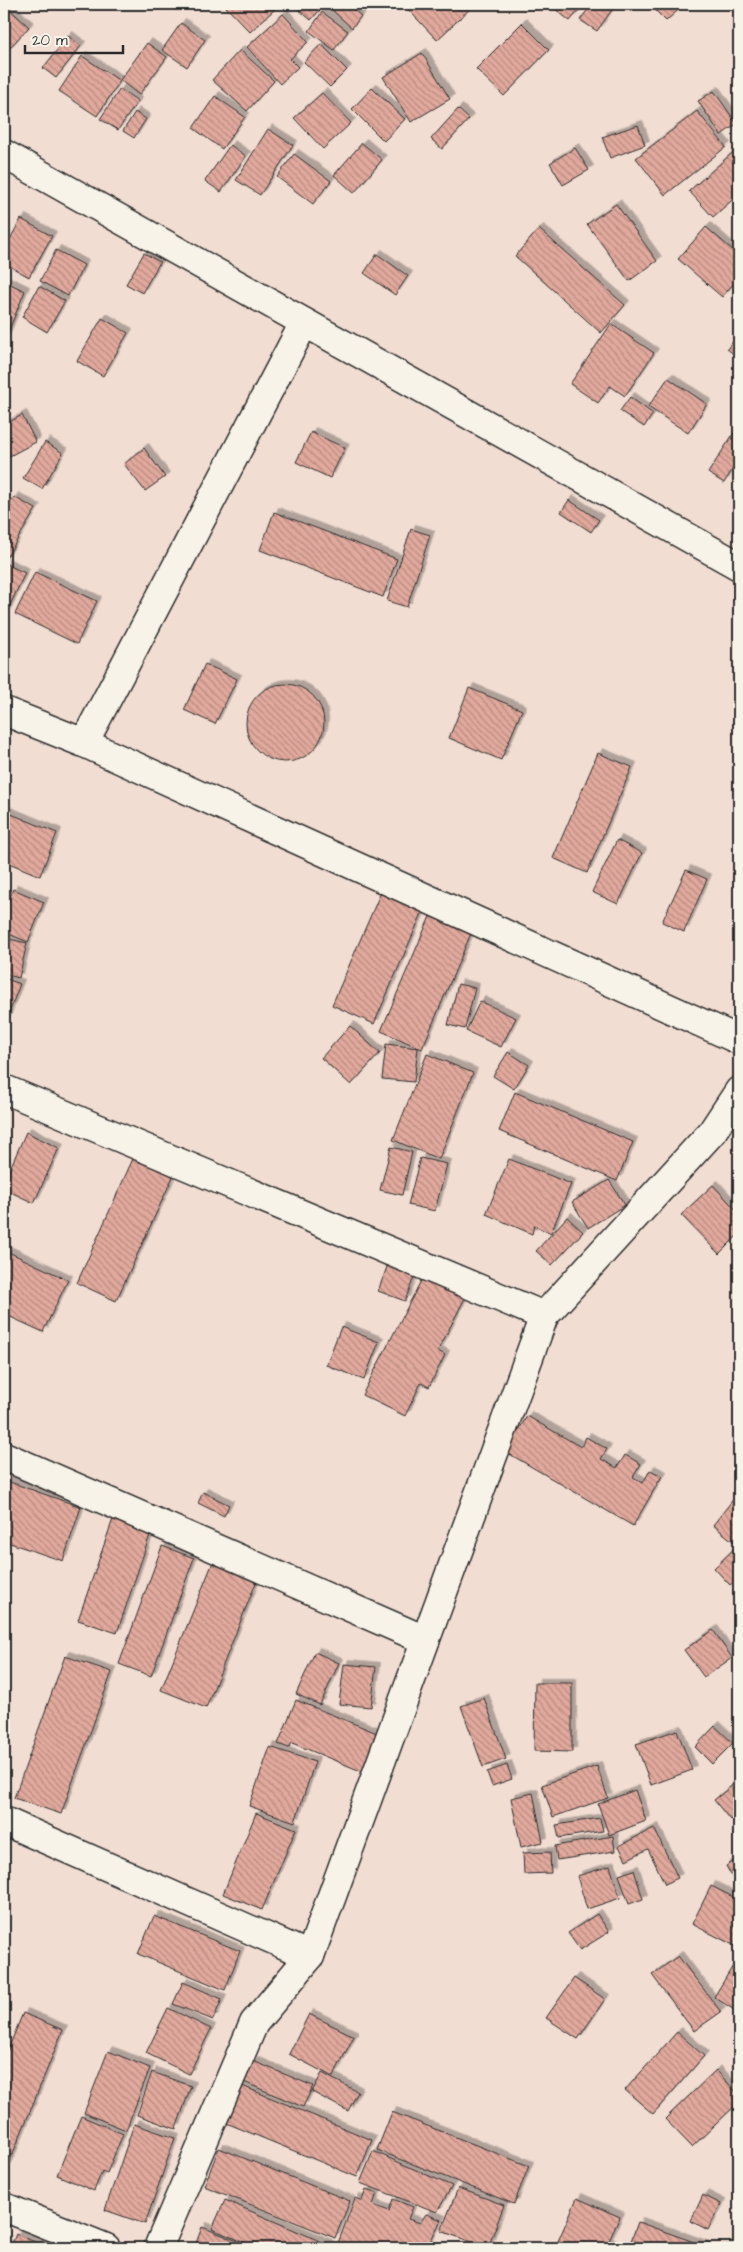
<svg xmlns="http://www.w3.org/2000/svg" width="743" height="2252" font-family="'Architects Daughter',sans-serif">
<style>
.building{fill:url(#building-back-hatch);stroke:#2b2b2b;filter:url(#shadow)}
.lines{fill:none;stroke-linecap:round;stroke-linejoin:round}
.minor-casing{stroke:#2b2b2b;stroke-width:31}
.minor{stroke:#f7f3e8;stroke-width:28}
</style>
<defs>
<pattern id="building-back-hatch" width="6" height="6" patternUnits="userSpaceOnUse" patternTransform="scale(1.25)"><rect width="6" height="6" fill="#e2a99d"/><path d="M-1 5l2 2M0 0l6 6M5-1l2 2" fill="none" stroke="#b78a80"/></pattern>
<filter id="shadow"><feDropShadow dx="4.5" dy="-4.5" stdDeviation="0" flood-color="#0004"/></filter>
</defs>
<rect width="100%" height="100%" fill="#f1ddd2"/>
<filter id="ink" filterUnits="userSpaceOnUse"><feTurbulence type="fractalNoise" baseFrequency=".02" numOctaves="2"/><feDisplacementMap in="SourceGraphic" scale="10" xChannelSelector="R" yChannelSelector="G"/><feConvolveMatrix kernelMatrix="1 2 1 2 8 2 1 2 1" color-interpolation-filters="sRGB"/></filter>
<g filter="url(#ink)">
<g class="building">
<polygon points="4,4 29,27 4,54"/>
<polygon points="229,4 272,4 276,8 250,32 226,7"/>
<polygon points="292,4 325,4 311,20"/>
<polygon points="339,4 347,4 361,16 352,28 333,11"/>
<polygon points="403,4 475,4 437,40"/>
<polygon points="549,4 584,4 570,21"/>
<polygon points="592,4 616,4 597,31 580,20"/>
<polygon points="649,4 685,4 666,21"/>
<polygon points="322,12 348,31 334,50 309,31"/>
<polygon points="283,14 308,42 290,59 298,67 280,84 247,47"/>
<polygon points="181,23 205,40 187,67 162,50"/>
<polygon points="522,23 549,50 504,96 476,69"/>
<polygon points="68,36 81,46 56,78 43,68"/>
<polygon points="147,43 167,57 139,95 120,80"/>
<polygon points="321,44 347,70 330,87 304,62"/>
<polygon points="240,50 274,81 247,111 212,80"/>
<polygon points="422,53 450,99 411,122 383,77"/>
<polygon points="82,56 120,81 97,116 59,91"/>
<polygon points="372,88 405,119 384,141 352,109"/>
<polygon points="120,89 138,101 118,130 100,119"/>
<polygon points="714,91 737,124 721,135 698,101"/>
<polygon points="322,93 351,123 323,149 294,118"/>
<polygon points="215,96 245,117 222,149 193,128"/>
<polygon points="458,109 469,119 442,149 431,139"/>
<polygon points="697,111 726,147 665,195 636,158"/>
<polygon points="135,112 146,119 134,138 123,131"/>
<polygon points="638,125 645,145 610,158 602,137"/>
<polygon points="268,129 293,145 260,195 236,180"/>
<polygon points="362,143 382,160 354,193 334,175"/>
<polygon points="230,145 246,156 221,192 205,181"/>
<polygon points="739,147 739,194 713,217 689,191"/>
<polygon points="575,148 589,170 563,185 550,163"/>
<polygon points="294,154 331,181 313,204 277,177"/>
<polygon points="616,204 657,261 629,281 587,224"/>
<polygon points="21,219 52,236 29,277 4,263 4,250"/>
<polygon points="706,227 736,253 739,250 739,277 722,297 678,259"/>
<polygon points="539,229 625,305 601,333 515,256"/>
<polygon points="56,250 84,265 68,296 40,281"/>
<polygon points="144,253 160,262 142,293 126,284"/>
<polygon points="377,254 408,276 395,295 364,273"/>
<polygon points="4,281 25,291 4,342"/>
<polygon points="39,286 65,301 47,332 22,317"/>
<polygon points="102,318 128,333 103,376 77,361"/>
<polygon points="611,324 654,353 625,396 610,386 598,403 570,384"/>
<polygon points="739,334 739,358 727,349"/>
<polygon points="668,378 707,404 688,433 648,407"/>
<polygon points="630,397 653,414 644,427 620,411"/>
<polygon points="22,415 36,442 4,459 4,425"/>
<polygon points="739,425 739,459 724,483 708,473"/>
<polygon points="311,432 345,448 330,478 296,462"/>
<polygon points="45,442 63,453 42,489 23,478"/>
<polygon points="144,448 165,477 145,491 124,464"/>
<polygon points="14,497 36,509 5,560 4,513"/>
<polygon points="569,500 599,520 591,532 561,512"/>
<polygon points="274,512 397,559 383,597 260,550"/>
<polygon points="411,529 430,535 407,607 387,601"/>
<polygon points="4,563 25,573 4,618"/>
<polygon points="35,572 97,601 77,644 15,614"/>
<polygon points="205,664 237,679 215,724 184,710"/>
<circle cx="285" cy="723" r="39"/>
<polygon points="469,688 522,710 501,760 449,738"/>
<polygon points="598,753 632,767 587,873 553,858"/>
<polygon points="4,811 57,833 40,876 4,861"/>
<polygon points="617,840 642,853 618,904 592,892"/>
<polygon points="686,870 707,879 684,932 662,922"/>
<polygon points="384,885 426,904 374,1024 332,1005"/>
<polygon points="13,889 44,902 28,942 4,932 4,912"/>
<polygon points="434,907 475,924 422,1049 381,1031"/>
<polygon points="4,938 27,943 19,978 4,974"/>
<polygon points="4,978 20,984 5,1023 4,1022"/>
<polygon points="458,984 475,988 465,1029 448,1025"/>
<polygon points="480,1001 516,1018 501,1047 466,1031"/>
<polygon points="350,1026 380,1053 351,1085 321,1058"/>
<polygon points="386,1044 418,1048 414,1082 382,1079"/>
<polygon points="508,1052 529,1065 514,1089 493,1076"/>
<polygon points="427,1054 473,1073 439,1159 393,1140"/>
<polygon points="515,1092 633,1142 617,1181 499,1131"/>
<polygon points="26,1132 59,1148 34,1203 4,1189 4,1182"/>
<polygon points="391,1147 412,1152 402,1195 380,1190"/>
<polygon points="136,1152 176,1170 116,1301 77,1283"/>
<polygon points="420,1158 447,1164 435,1211 408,1205"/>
<polygon points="509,1159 571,1184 551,1233 534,1226 532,1234 486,1214"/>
<polygon points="609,1180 625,1205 588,1228 572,1202"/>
<polygon points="713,1185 739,1213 739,1234 719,1254 681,1215"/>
<polygon points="567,1217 583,1232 552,1265 536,1251"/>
<polygon points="4,1250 68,1280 43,1332 4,1314"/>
<polygon points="390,1259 417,1269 405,1301 378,1291"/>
<polygon points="426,1271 468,1292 438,1351 445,1355 429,1387 421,1383 405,1416 362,1395"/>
<polygon points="341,1327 379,1342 364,1380 326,1365"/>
<polygon points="527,1416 581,1447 586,1437 607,1449 601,1459 617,1468 625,1455 641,1464 633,1477 643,1483 650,1470 662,1476 633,1526 506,1452"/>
<polygon points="4,1480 81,1507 63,1561 4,1541"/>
<polygon points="203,1492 229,1505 224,1516 198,1503"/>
<polygon points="739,1492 739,1536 734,1542 713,1525"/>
<polygon points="113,1519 151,1532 117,1633 78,1620"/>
<polygon points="739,1544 739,1577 730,1585 714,1568"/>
<polygon points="162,1546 194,1558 151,1676 119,1664"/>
<polygon points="213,1562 257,1580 206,1708 161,1690"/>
<polygon points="713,1630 732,1658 704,1677 684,1650"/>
<polygon points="315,1652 339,1663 320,1705 296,1694"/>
<polygon points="65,1656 112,1672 61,1814 14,1798"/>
<polygon points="344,1664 376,1667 371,1707 339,1704"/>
<polygon points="535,1683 572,1683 572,1752 534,1751"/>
<polygon points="484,1698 506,1759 483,1767 461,1706"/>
<polygon points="296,1700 389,1738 373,1776 292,1743 289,1748 278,1744"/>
<polygon points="715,1726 733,1743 712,1764 695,1747"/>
<polygon points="677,1730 692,1770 651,1785 636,1744"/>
<polygon points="270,1747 315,1762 295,1822 249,1806"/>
<polygon points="507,1765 512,1779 492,1786 487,1772"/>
<polygon points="597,1766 608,1798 553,1817 542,1785"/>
<polygon points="739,1780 739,1813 730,1820 714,1800"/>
<polygon points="635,1790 646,1821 609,1835 598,1804"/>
<polygon points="533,1793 543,1842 521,1847 511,1798"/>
<polygon points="256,1813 296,1829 262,1910 223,1894"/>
<polygon points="600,1818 603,1831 559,1838 556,1825"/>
<polygon points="739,1827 739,1839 734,1832"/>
<polygon points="654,1828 678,1878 665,1884 648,1849 626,1860 619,1846"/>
<polygon points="613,1836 615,1851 557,1860 555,1846"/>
<polygon points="550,1852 551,1873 524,1874 523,1853"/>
<polygon points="739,1858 739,1889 726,1866"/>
<polygon points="610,1866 620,1898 587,1909 577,1876"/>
<polygon points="634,1870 643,1899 629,1904 619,1875"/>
<polygon points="711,1886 739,1900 739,1948 692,1924"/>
<polygon points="597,1914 609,1932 580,1950 568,1933"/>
<polygon points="154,1916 240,1951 225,1990 138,1954"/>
<polygon points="678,1956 721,2012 694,2031 652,1975"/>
<polygon points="739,1956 739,2013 714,1997"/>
<polygon points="574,1978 605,1999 578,2039 546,2018"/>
<polygon points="183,1982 222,1999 213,2020 173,2004"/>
<polygon points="168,2008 211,2029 189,2074 146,2053"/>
<polygon points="23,2013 63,2030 7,2168 4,2167 4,2059"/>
<polygon points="309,2014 354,2036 333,2077 289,2054"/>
<polygon points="677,2032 704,2056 653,2114 625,2090"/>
<polygon points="108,2051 150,2068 126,2130 84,2113"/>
<polygon points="253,2061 313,2086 303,2107 244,2082"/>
<polygon points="716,2070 739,2095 739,2102 692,2147 665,2119"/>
<polygon points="152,2072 191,2086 176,2129 137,2115"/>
<polygon points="322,2073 358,2092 348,2111 312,2092"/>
<polygon points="240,2085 372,2140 357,2177 224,2122"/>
<polygon points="392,2112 529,2166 514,2204 377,2150"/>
<polygon points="81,2116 123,2134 107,2173 102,2171 94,2191 57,2175"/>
<polygon points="134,2124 175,2138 145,2224 105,2210"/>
<polygon points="219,2148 350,2201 335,2238 204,2186"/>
<polygon points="373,2151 452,2186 437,2212 360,2183"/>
<polygon points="458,2188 504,2205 488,2248 441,2231"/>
<polygon points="366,2189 377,2193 373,2205 389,2211 393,2199 413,2207 408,2219 420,2223 426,2214 441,2220 427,2248 351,2248 338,2243 355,2198 362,2201"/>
<polygon points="703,2195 721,2204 708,2230 691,2221"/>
<polygon points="577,2198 620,2217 608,2243 621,2248 555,2248"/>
<polygon points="225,2200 329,2245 327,2248 258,2248 212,2229"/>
<polygon points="638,2222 705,2246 705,2248 647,2248 631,2241"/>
<polygon points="202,2227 255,2248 200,2248 195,2246"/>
<polygon points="16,2234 49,2248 10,2248"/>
</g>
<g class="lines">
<defs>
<g id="minor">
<polyline points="4,154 739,566"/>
<polyline points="4,711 84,743 739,1040"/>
<polyline points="84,743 304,323"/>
<polyline points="4,1089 544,1316"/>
<polyline points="4,1456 425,1640"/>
<polyline points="4,1821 310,1956"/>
<polyline points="4,2207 106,2248"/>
<polyline points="158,2248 254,2023 310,1956 544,1316 712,1132 739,1091"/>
</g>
</defs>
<use href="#minor" class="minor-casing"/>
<use href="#minor" class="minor"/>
</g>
</g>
<rect width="743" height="2252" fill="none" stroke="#f7f3e8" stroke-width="20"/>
<rect x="10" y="10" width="723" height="2232" fill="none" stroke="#2b2b2b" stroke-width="2" filter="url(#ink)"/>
<path d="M25 45v8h98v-8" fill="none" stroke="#2b2b2b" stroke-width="2.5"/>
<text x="32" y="45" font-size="15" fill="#2b2b2b" stroke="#f7f3e8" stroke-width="4" paint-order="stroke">20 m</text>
</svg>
